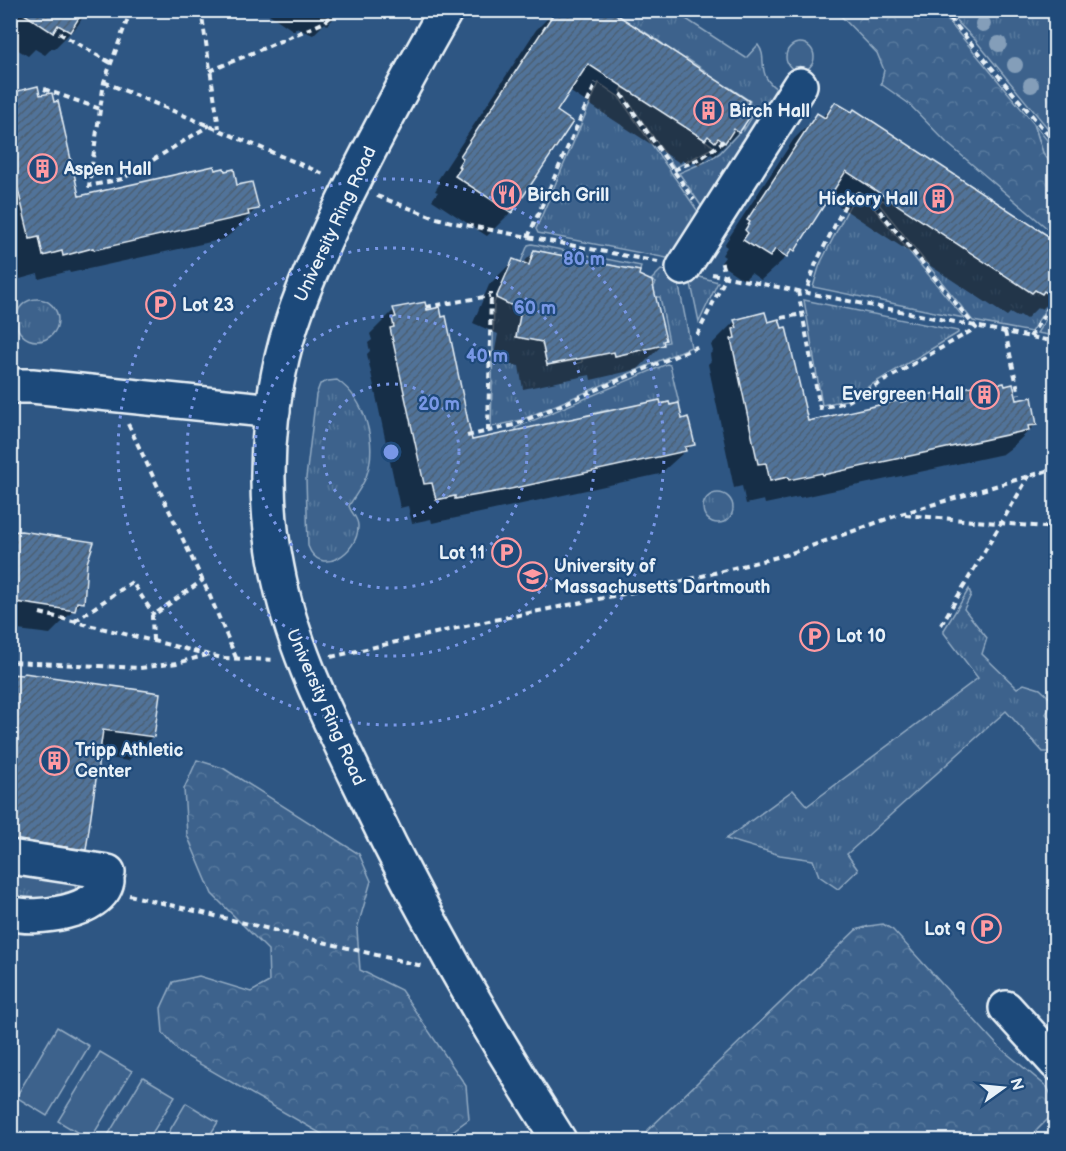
<svg xmlns="http://www.w3.org/2000/svg" width="1066" height="1151" font-family="'Balsamiq Sans',sans-serif">
<style>
.built{fill:#2e5683}
.grass{fill:url(#grass-tufts);stroke:#92aac2;stroke-width:1.5}
.forest{fill:url(#forest-crowns);stroke:#92aac2;stroke-width:1.5}
.green{fill:#3c628c;stroke:#92aac2;stroke-width:1.5}
.shadow{fill:#0007}
.building{fill:url(#building-hatch);stroke:#e8f1f8;stroke-width:1.5}
.lines{fill:none;stroke-linecap:round;stroke-linejoin:round}
.minor-casing{stroke:#e8f1f8;stroke-width:38}
.path{stroke:#e8f1f8;stroke-width:4;stroke-dasharray:6 4.5;stroke-linecap:butt}
.minor{stroke:#1f4a7a;stroke-width:33}
.tree{fill:#849eb9}
.ring{fill:none;stroke:#7897e6;stroke-width:3;stroke-dasharray:3 6}
.labels{text-anchor:middle;stroke-width:4.5;stroke-linejoin:round;paint-order:stroke}
.poi-label{font-size:18px;font-weight:bold;fill:#e8f1f8;stroke:#1f4a7a;text-anchor:start}
.street-label{font-size:18px;fill:#e8f1f8;stroke:#1f4a7a}
.centre{fill:#7897e6;stroke:#1f4a7a;stroke-width:3}
.ring-label{font-size:18px;text-anchor:middle;font-weight:bold;fill:#7897e6;stroke:#1f4a7a;stroke-width:4.5;stroke-linejoin:round;paint-order:stroke}
</style>
<defs>
<pattern id="grass-tufts" width="24" height="20" patternUnits="userSpaceOnUse" patternTransform="scale(1.5)"><rect width="24" height="20" fill="#3c628c"/><path d="M3 7l-1-3M5 7V3M7 7l1-3M15 17l-1-3M17 17v-4M19 17l1-3" fill="none" stroke="#58799d"/></pattern>
<pattern id="forest-crowns" width="20" height="18" patternUnits="userSpaceOnUse" patternTransform="scale(1.5)"><rect width="20" height="18" fill="#3c628c"/><path d="M2 6a3 3 0 1 1 6 0M12 15a3 3 0 1 1 6 0" fill="none" stroke="#58799d"/></pattern>
<pattern id="building-hatch" width="6" height="6" patternUnits="userSpaceOnUse" patternTransform="scale(1.5)"><rect width="6" height="6" fill="#517399"/><path d="M-1 1l2-2M0 6l6-6M5 7l2-2" fill="none" stroke="#4c5e72"/></pattern>
</defs>
<rect width="100%" height="100%" fill="#1f4a7a"/>
<filter id="ink" filterUnits="userSpaceOnUse"><feTurbulence type="fractalNoise" baseFrequency=".0167" numOctaves="2"/><feDisplacementMap in="SourceGraphic" scale="12" xChannelSelector="R" yChannelSelector="G"/><feConvolveMatrix kernelMatrix="1 2 1 2 8 2 1 2 1" color-interpolation-filters="sRGB"/></filter>
<g filter="url(#ink)">
<polygon class="built" points="10,11 1055,11 1055,1140 11,1140"/>
<g class="grass">
<path d="M613,11H674L746,58L758,45C770,60 752,75 783,93L710,219L679,173L707,161L720,153L744,127V130L757,109L749,104L750,101L729,87L725,88L706,75L707,72L686,58L682,60L662,46L663,44L642,30L638,31L618,18L620,15Z"/>
<polygon points="947,11 1055,11 1055,137 976,41"/>
<circle cx="800" cy="57" r="14"/>
<polygon points="599,83 619,97 706,223 677,260 548,235 538,233 536,229"/>
<polygon points="629,85 714,147 675,168 621,91 623,88 626,89"/>
<polygon points="1034,124 1055,150 1055,169 1043,153"/>
<polygon points="859,196 872,206 964,318 813,287 820,264 851,203"/>
<polygon points="888,197 1032,293 1035,290 1042,294 1044,291 1051,296 1052,299 1031,332 973,321 879,204 882,200 885,201"/>
<polygon points="532,244 641,266 640,271 534,250 529,266 521,262 528,245"/>
<polygon points="661,270 676,273 677,276 691,347 521,420 491,427 494,303 496,298 521,310 516,337 542,342 547,365 574,361 575,364 582,362 582,359 614,352 615,356 663,345 663,343 669,342 660,297 648,297 656,283 651,280"/>
<polygon points="689,274 718,282 699,322"/>
<circle cx="37" cy="320" r="21"/>
<polygon points="804,300 958,331 958,333 846,400 822,405"/>
<polygon points="1055,305 1055,336 1037,333"/>
<polygon points="667,364 670,365 679,403 670,405 669,402 610,415 608,410 584,416 568,423 566,419 532,427 533,430 519,434 515,428"/>
<path d="M337,380C366,400 378,444 366,477C362,487 354,497 349,506C351,513 359,519 358,527C358,553 320,578 308,546L306,478L316,395L320,384L328,381Z"/>
<circle cx="718" cy="508" r="15"/>
<polygon points="969,589 971,595 964,609 987,638 982,654 1017,688 1024,684 1040,689 1053,701 1046,714 1055,724 1055,752 1043,752 1006,711 847,854 858,870 838,889 819,876 813,860 780,855 726,839 793,790 807,806 978,678 944,633 944,630"/>
<polygon points="10,864 72,878 78,894 76,897 11,901"/>
</g>
<g class="forest">
<polygon points="836,11 940,11 1034,124 1043,153 1055,169 1055,235 947,143 908,103 881,84 884,70 877,53"/>
<polygon points="197,760 223,768 359,854 371,881 357,929 360,970 401,990 466,1086 469,1119 446,1136 446,1140 332,1140 179,1052 163,1033 161,1008 173,982 199,976 251,992 269,982 268,950 212,894 187,835 184,789"/>
<polygon points="883,924 893,930 998,1046 1047,1087 1054,1100 1055,1112 1027,1140 643,1140 648,1130 856,930 869,926"/>
</g>
<g class="green">
<polygon points="57,1027 89,1046 47,1116 16,1097"/>
<polygon points="100,1052 132,1071 90,1140 58,1121"/>
<polygon points="143,1077 175,1096 148,1140 105,1140"/>
<polygon points="186,1103 218,1122 207,1140 164,1140"/>
</g>
<g class="shadow">
<polygon points="14,10 87,10 78,25 54,49 52,48 45,55 35,49 28,56 10,45 10,16"/>
<polygon points="263,10 342,10 327,25 325,23 313,35 296,28 294,31"/>
<polygon points="556,10 753,110 738,132 714,156 711,154 699,166 693,161 690,165 683,160 680,163 569,91 555,112 511,212 487,236 432,200 438,192 435,191 440,183 437,181 536,30"/>
<polygon points="10,94 78,197 236,187 257,208 233,232 224,239 70,273 69,271 39,279 38,274 20,279 15,260 10,261"/>
<polygon points="835,104 1056,296 1042,309 1038,307 1026,319 1020,315 1017,317 1010,313 1007,316 827,198 794,250 761,280 751,273 744,280 720,264 725,257 722,255 727,247 724,245 794,139 818,115 822,117"/>
<polygon points="534,252 638,275 662,345 638,369 591,380 590,375 523,389 519,366 493,361 498,334 473,323 489,285 513,261 522,264"/>
<polygon points="394,310 470,441 659,405 681,420 693,444 660,474 480,513 432,523 431,519 412,523 408,506 400,508 367,354 370,351 368,343 372,340 370,334"/>
<polygon points="735,321 806,423 993,387 1016,402 1036,424 1011,448 1003,454 799,498 799,497 765,504 764,500 746,504 742,486 734,488 708,364 711,361 710,354 713,351 711,345"/>
<polygon points="10,531 92,543 85,562 82,602 50,634 10,629"/>
<polygon points="10,675 152,737 128,761 98,756 84,849 60,873 10,865"/>
</g>
<g class="building">
<polygon points="18,10 84,10 70,32 58,25 53,33"/>
<polygon points="556,10 610,10 749,101 747,104 755,109 739,133 734,129 725,143 718,138 715,142 708,136 705,140 588,64 557,111 573,122 512,213 455,176 461,168 458,166 463,158 460,156"/>
<polygon points="38,86 40,95 52,93 54,102 58,101 79,196 214,166 215,170 224,168 225,171 234,169 237,185 252,182 259,209 248,211 249,215 94,250 93,248 63,256 62,251 43,256 39,237 30,239 10,157 10,93"/>
<polygon points="835,102 852,112 854,109 1056,241 1056,299 1044,291 1042,294 1035,290 1032,293 846,171 795,251 792,249 787,257 775,249 770,257 743,240 748,233 745,230 750,222 747,220 817,113 825,118"/>
<polygon points="534,250 640,271 639,275 652,281 666,340 663,341 664,345 615,356 614,352 547,365 542,342 516,337 521,310 496,298 513,259 529,265"/>
<polygon points="425,302 427,310 440,307 442,317 446,316 472,440 660,400 661,404 669,402 670,405 679,403 682,419 688,417 695,445 685,447 686,451 506,490 455,499 455,496 436,500 432,483 424,484 390,328 394,327 392,318 396,317 393,308"/>
<polygon points="765,312 768,322 779,319 782,328 786,327 808,421 901,400 901,402 943,391 943,393 993,381 995,385 1004,383 1005,386 1013,384 1017,400 1032,397 1037,425 1028,426 1029,430 823,475 822,473 789,480 788,477 770,481 766,463 758,464 731,339 735,338 733,329 737,328 734,320"/>
<polygon points="21,531 94,542 87,563 84,603 77,602 75,611 10,601 10,532"/>
<polygon points="24,673 160,693 154,737 103,730 86,850 10,839 10,674 22,675"/>
</g>
<g class="lines">
<defs>
<g id="minor">
<path d="M446,10C407,79 369,148 335,219C314,264 293,310 282,358C266,427 263,499 277,568C291,644 326,713 359,782C418,906 485,1025 559,1140"/>
<polyline points="683,268 800,85"/>
<polyline points="10,386 32,386 273,411"/>
<polyline points="10,857 108,872"/>
<path d="M10,913C36,921 101,912 107,881"/>
<polyline points="1006,1008 1056,1063"/>
</g>
</defs>
<use href="#minor" class="minor-casing"/>
<g class="path">
<polyline points="131,10 104,82 89,186 122,179 210,125"/>
<polyline points="201,10 219,128"/>
<polyline points="943,10 1056,144"/>
<polyline points="59,33 111,63"/>
<polyline points="210,71 325,22 336,11"/>
<polyline points="104,82 326,175"/>
<polyline points="44,89 100,109"/>
<polyline points="621,94 694,200"/>
<polyline points="674,170 701,158 724,141"/>
<polyline points="377,196 433,217 455,223 658,262"/>
<polyline points="528,237 596,83"/>
<polyline points="712,274 1056,342"/>
<polyline points="798,291 820,408 847,402 976,328 873,203 858,193 847,201 816,263 806,292"/>
<polyline points="426,307 490,296"/>
<polyline points="781,318 802,314"/>
<polyline points="1005,332 1019,394"/>
<polyline points="697,335 726,277 721,261"/>
<polyline points="1030,337 1056,297"/>
<polyline points="128,424 209,594 237,660"/>
<polyline points="488,431 491,292"/>
<polyline points="467,436 514,425 699,346"/>
<polyline points="905,515 1056,528"/>
<polyline points="40,613 222,658 276,660"/>
<polyline points="75,621 132,582 154,615"/>
<polyline points="941,625 1029,476"/>
<polyline points="153,641 152,616 203,580"/>
<polyline points="331,657 479,623 663,586 789,554 901,514 1056,468"/>
<polyline points="10,670 12,662 140,668 177,663 207,655"/>
<polyline points="1050,754 1056,754"/>
<polyline points="129,895 422,966"/>
</g>
<use href="#minor" class="minor"/>
</g>
<g class="tree">
<circle cx="983" cy="24" r="8"/>
<circle cx="999" cy="44" r="8"/>
<circle cx="1015" cy="65" r="8"/>
<circle cx="1031" cy="85" r="8"/>
</g>
</g>
<g class="ring">
<circle cx="391" cy="452" r="68"/>
<circle cx="391" cy="452" r="136"/>
<circle cx="391" cy="452" r="204"/>
<circle cx="391" cy="452" r="273"/>
</g>
<defs>
<symbol id="building-ring" viewBox="-11 -11 22 22"><circle r="9.5" fill="#1f4a7a" stroke="#ff9aa2" stroke-width="1.5"/><path d="M-4-6H4V6H1V3H-1V6H-4ZM-2.5-4.3h1.7v1.8h-1.7ZM.8-4.3h1.7v1.8H.8ZM-2.5-1h1.7V.8h-1.7ZM.8-1h1.7V.8H.8Z" fill="#ff9aa2"/></symbol>
<symbol id="restaurant-ring" viewBox="-11 -11 22 22"><circle r="9.5" fill="#1f4a7a" stroke="#ff9aa2" stroke-width="1.5"/><path d="M-5-6h1v4h1v-4h1v4h1v-4h1v5L-1.5 .5V6h-2V.5L-5-1ZM5-6V6H3V1.5H1.5Q1.5-4 5-6Z" fill="#ff9aa2"/></symbol>
<symbol id="parking-ring" viewBox="-11 -11 22 22"><circle r="9.5" fill="#1f4a7a" stroke="#ff9aa2" stroke-width="1.5"/><path d="M-3.5-5.5H1a3.5 3.5 0 0 1 0 7H-1V5.5H-3.5ZM-1-3.4V-.6H.8a1.4 1.4 0 0 0 0-2.8Z" fill="#ff9aa2"/></symbol>
<symbol id="university-ring" viewBox="-11 -11 22 22"><circle r="9.5" fill="#1f4a7a" stroke="#ff9aa2" stroke-width="1.5"/><path d="M0-5L7-2L0 1L-7-2ZM-4 1L0 2.5L4 1V4Q0 6-4 4Z" fill="#ff9aa2"/></symbol>
</defs>
<g fill-rule="evenodd">
<use href="#building-ring" x="692" y="94" width="33" height="33"/>
<use href="#building-ring" x="26" y="152" width="33" height="33"/>
<use href="#restaurant-ring" x="490" y="178" width="33" height="33"/>
<use href="#building-ring" x="922" y="182" width="33" height="33"/>
<use href="#parking-ring" x="144" y="288" width="33" height="33"/>
<use href="#building-ring" x="968" y="378" width="33" height="33"/>
<use href="#parking-ring" x="490" y="536" width="33" height="33"/>
<use href="#university-ring" x="516" y="560" width="33" height="33"/>
<use href="#parking-ring" x="798" y="620" width="33" height="33"/>
<use href="#building-ring" x="38" y="744" width="33" height="33"/>
<use href="#parking-ring" x="970" y="912" width="33" height="33"/>
</g>
<g class="labels">
<g class="poi-label">
<text x="729" y="117">Birch Hall</text>
<text x="64" y="175">Aspen Hall</text>
<text x="527" y="201">Birch Grill</text>
<text x="918" y="205" text-anchor="end">Hickory Hall</text>
<text x="182" y="311">Lot 23</text>
<text x="964" y="400" text-anchor="end">Evergreen Hall</text>
<text x="485" y="559" text-anchor="end">Lot 11</text>
<text x="554" y="572">University of<tspan x="554" dy="21">Massachusetts Dartmouth</tspan></text>
<text x="836" y="642">Lot 10</text>
<text x="75" y="756">Tripp Athletic<tspan x="75" dy="21">Center</tspan></text>
<text x="966" y="935" text-anchor="end">Lot 9</text>
</g>
<g class="street-label">
<text transform="translate(335 224) rotate(-65)" y="6">University Ring Road</text>
<text transform="translate(326 707) rotate(66)" y="6">University Ring Road</text>
</g>
</g>
<circle cx="391" cy="452" r="9" class="centre"/>
<g class="ring-label">
<text x="584" y="265">80 m</text>
<text x="535" y="314">60 m</text>
<text x="487" y="362">40 m</text>
<text x="439" y="410">20 m</text>
</g>
<rect width="1066" height="1151" fill="none" stroke="#1f4a7a" stroke-width="36"/>
<rect x="18" y="18" width="1030" height="1115" fill="none" stroke="#e8f1f8" stroke-width="2" filter="url(#ink)"/>
<g transform="translate(1003 1088) rotate(75)" stroke="#1f4a7a" stroke-width="4.5" paint-order="stroke">
<path d="M0-4.5L10 22L0 15L-10 22Z" fill="#e8f1f8"/>
<text y="-9" font-size="16" font-weight="bold" text-anchor="middle" fill="#e8f1f8">N</text>
</g>
</svg>
